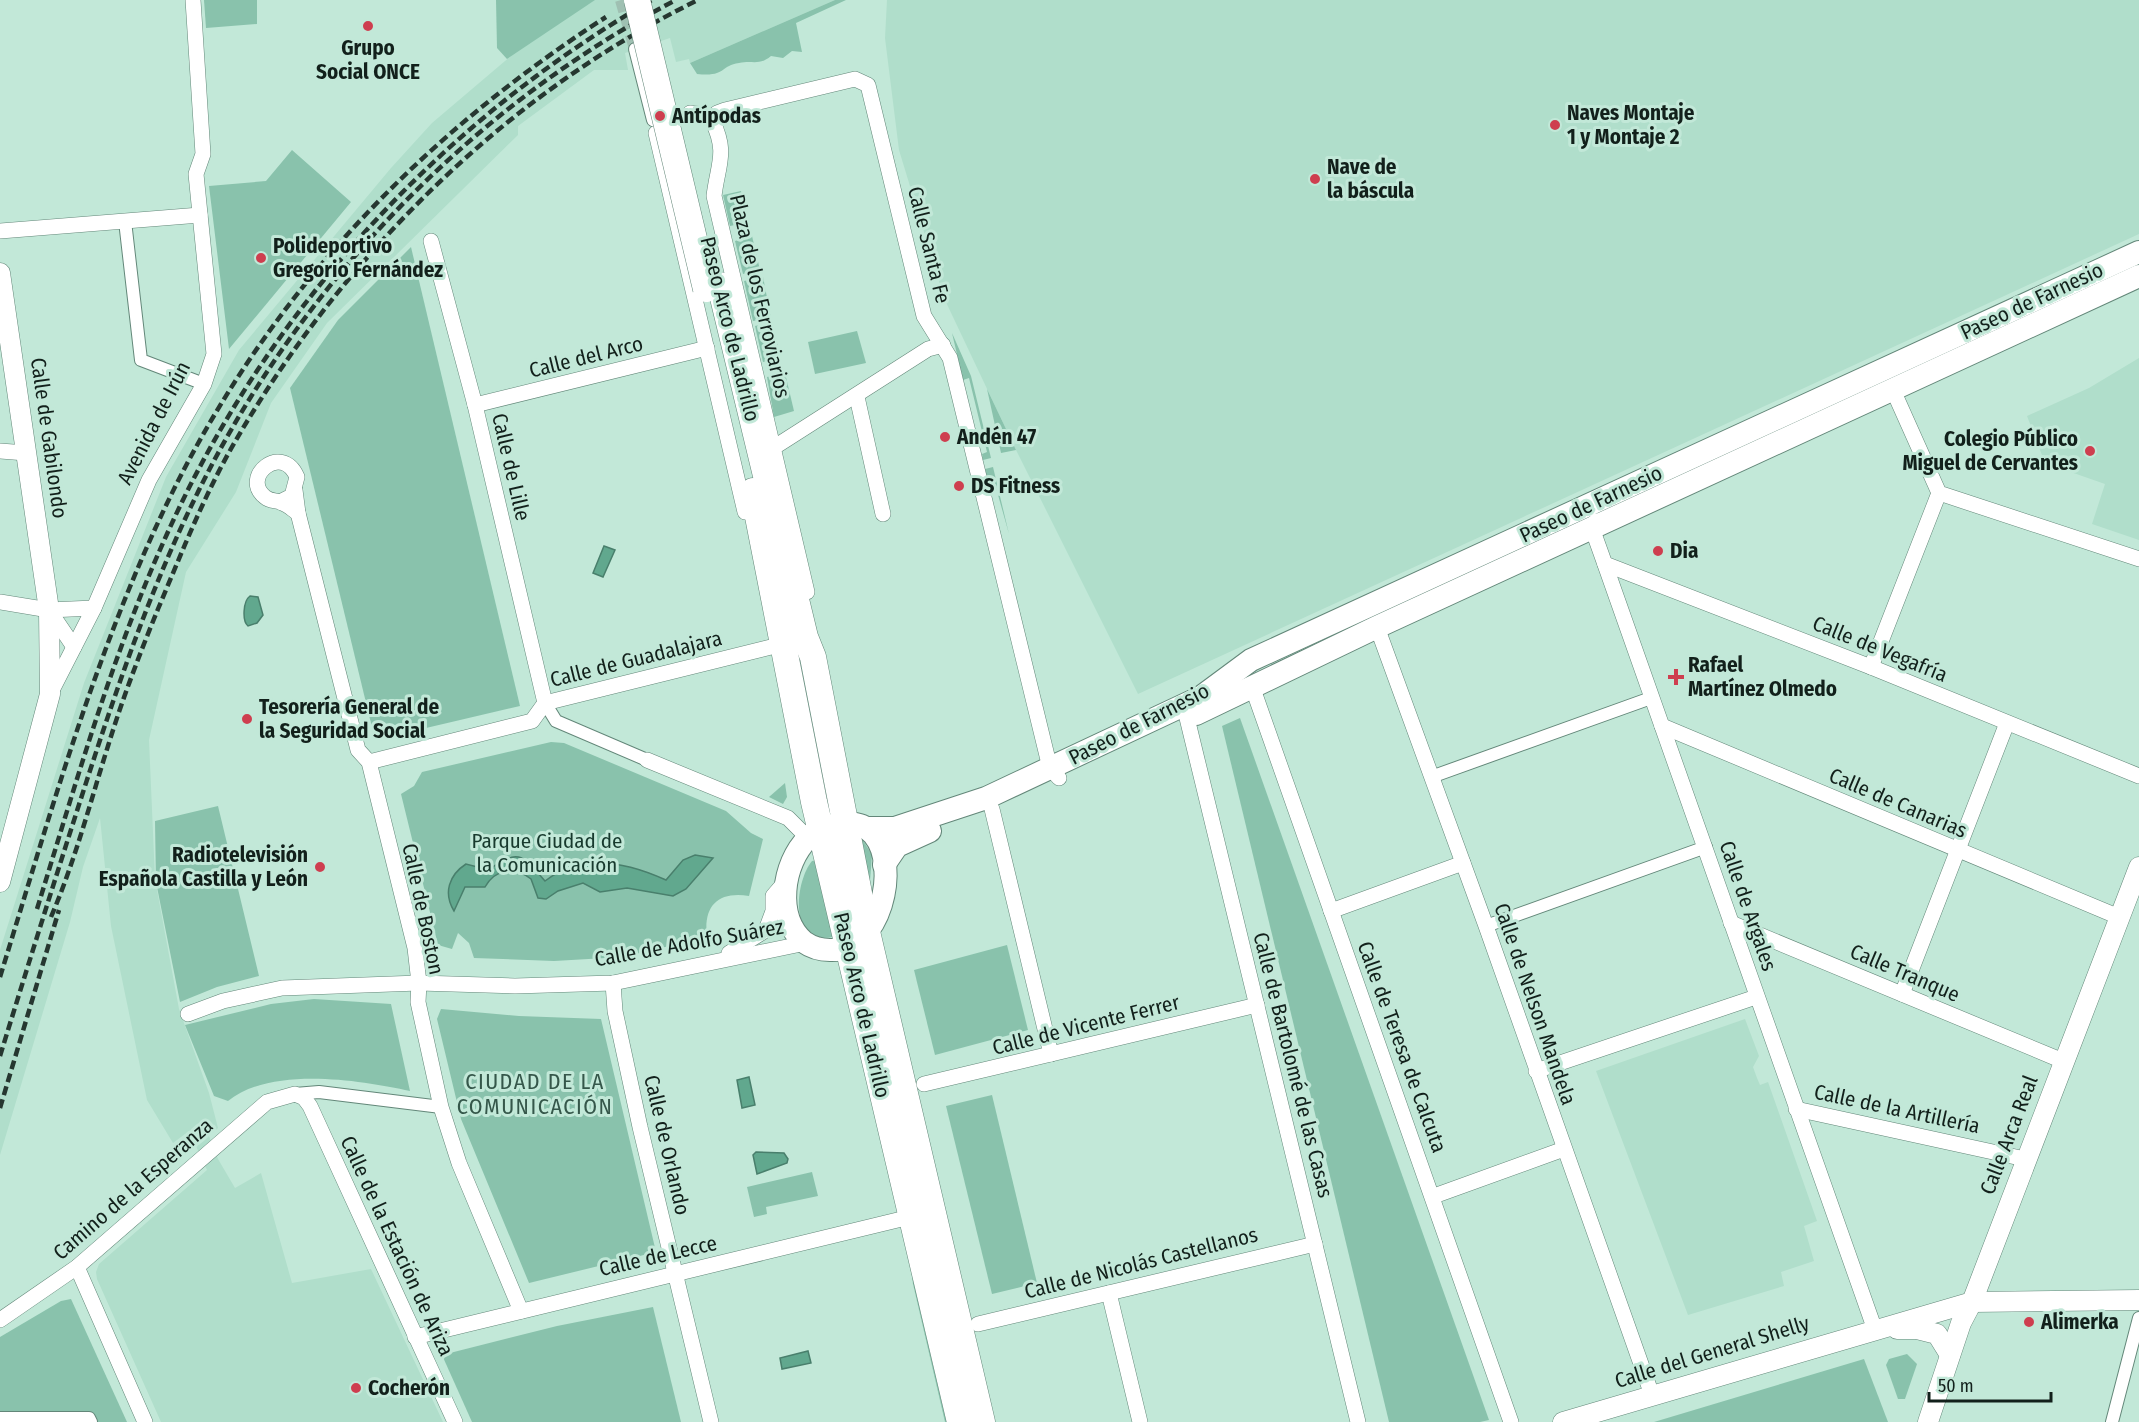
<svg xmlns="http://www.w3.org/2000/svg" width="2139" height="1422" font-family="'Fira Sans Condensed',sans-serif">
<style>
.built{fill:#b0decb}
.green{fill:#89c2ac}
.water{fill:#61a88e;stroke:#497f6c;stroke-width:1.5}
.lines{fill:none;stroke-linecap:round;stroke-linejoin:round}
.pedestrian-tunnel{stroke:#9fc0b2;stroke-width:12;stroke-dasharray:12 6;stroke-linecap:butt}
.pedestrian-casing{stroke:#638779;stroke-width:14}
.minor-casing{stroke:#638779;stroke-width:16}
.tertiary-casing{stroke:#638779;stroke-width:21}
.secondary-casing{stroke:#638779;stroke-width:24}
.primary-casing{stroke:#638779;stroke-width:27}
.pedestrian{stroke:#fff;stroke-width:12}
.minor{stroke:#fff;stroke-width:15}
.tertiary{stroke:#fff;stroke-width:20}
.secondary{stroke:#fff;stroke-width:22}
.primary{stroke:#fff;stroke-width:26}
.rail{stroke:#263730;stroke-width:4.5;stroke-dasharray:9 4.5;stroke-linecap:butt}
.primary-bridge-casing{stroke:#638779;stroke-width:27;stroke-linecap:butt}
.primary-bridge{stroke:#fff;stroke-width:26}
.poi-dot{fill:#ce3e4f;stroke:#c2e8d8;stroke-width:2}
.labels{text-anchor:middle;stroke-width:6;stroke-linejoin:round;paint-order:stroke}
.poi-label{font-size:21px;font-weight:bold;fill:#12201b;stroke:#c2e8d8;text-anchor:start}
.street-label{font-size:21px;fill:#12201b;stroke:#c2e8d8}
.park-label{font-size:21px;fill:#183a2e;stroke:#c2e8d8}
.neighbourhood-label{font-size:22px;letter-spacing:1.5px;fill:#35574a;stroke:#c2e8d8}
</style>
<rect width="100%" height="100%" fill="#c2e8d8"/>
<g class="built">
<polygon points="586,0 835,0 690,63 689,59 676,62 670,38 625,53 628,70 594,70 518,126 518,135 327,323 271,403 236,492 186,572 149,740 155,879 179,1009 209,1093 218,1128 209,1136 218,1159 235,1188 261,1173 292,1283 371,1269 443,1422 161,1422 97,1279 96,1272 99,1264 207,1170 189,1131 173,1143 147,1100 111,926 100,818 83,867 70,922 0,1155 0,950 84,683 166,477 239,350 391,168 432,123 571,5"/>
<polygon points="887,0 2139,0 2139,234 1138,694 1016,450 944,298 899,150 885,38"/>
<polygon points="2139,358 2139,540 2092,524 2105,484 2045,463 2027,416 2089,388"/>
<polygon points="1745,1019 1759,1056 1753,1067 1757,1078 1760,1085 1768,1082 1817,1221 1804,1226 1814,1261 1781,1272 1784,1286 1688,1315 1596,1071"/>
</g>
<g class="green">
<polygon points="204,0 257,0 257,24 206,28"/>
<polygon points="496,0 595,0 507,59 497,48"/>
<path d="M835,0H846L796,23L802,52L792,51L783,58L771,56C759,66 753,60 739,63C719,66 727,77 697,74L690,63Z"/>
<polygon points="292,150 351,202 229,349 209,186 266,181"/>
<polygon points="741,191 749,222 730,226 723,195"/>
<polygon points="752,236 760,270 743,274 735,241"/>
<polygon points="411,247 520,706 375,740 290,388 338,320"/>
<polygon points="763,277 771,318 753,321 744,281"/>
<polygon points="772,322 781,359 763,362 755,326"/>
<polygon points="857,331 866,363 815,374 808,342"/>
<polygon points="952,333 971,376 991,458 983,460 982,454 987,452 969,378 963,380"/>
<polygon points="785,373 794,411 774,417 767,377"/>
<polygon points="987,389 1016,450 1001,453"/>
<polygon points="993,467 1009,534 993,477 987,478 985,469"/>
<polygon points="790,607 826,776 821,777"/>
<polygon points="1240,718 1489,1420 1480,1422 1389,1422 1222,726"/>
<path d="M551,742L564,743L726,811L751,833L763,839L749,896C718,891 703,906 707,937L623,957L554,961L474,958L469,943L458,933L452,949L438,945L401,794L414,786L422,772Z"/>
<polygon points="785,783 787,797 783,804 769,797"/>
<polygon points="218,806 259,976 217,987 180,1002 156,882 155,821"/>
<polygon points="858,832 872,855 869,894"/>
<path d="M817,860L833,937C789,947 794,883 812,861Z"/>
<polygon points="1007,945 1028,1030 935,1055 914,970"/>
<path d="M314,999L391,1004L410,1091C360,1080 271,1066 228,1101L214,1096L185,1025L271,1004Z"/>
<polygon points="441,1009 519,1016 601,1019 656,1252 529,1283 461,1119 437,1019"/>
<polygon points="992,1095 1037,1283 992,1294 946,1106"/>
<polygon points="812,1172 818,1196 766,1207 767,1214 754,1217 747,1187"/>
<polygon points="909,1249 951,1422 945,1422 913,1284"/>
<polygon points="71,1299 127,1422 0,1422 0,1337 61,1301"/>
<polygon points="653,1307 681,1422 472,1422 442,1355 557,1326"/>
<polygon points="1907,1354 1917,1364 1905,1399 1898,1399 1886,1365 1889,1359"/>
<polygon points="1864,1359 1888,1422 1654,1422"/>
</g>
<g class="water">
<polygon points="604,546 615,550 603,577 593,573"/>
<path d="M250,596L258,597L263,615L257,623L248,626C242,621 243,601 250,596Z"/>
<path d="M695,855L713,858L686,889L673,896L627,888L600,892L583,883L558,891L546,899L538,898L531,879C515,866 495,869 485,887H465L454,911C443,893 449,875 466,864L489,870C519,846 524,857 545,881C582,852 629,863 666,880L683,860Z"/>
<polygon points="749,1077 755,1105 742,1108 737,1080"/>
<polygon points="756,1152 784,1153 788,1159 787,1163 757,1174 753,1155"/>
<polygon points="808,1351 811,1363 782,1369 780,1358"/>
</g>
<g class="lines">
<polyline class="pedestrian-tunnel" points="621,0 635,49"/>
<defs>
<g id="pedestrian">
<polyline points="635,49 653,120"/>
<polyline points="125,221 141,360 204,384"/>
<polyline points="545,703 556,721 647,760"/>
<polyline points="1431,777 1651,698"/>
<polyline points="1486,926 1706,847"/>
<polyline points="295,1094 319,1092 441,1107"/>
<polyline points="0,1418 89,1418 91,1422"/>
<polyline points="2112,1422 2139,1318"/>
</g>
<g id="minor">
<polyline points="690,113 702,114 712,120"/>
<polyline points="712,120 717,113 725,110 855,79 868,85 924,316 950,358 1050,768 1059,778"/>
<path d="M712,120C728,153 718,163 714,196L807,592"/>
<polyline points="656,133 745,512"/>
<polyline points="0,231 200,215"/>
<polyline points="431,241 475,405 545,703"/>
<polyline points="1893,390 1939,493 2139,559"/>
<polyline points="857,397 883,514"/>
<polyline points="475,405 707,348"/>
<polyline points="773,448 928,349 943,345"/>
<polyline points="0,451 26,453"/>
<polyline points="295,490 298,513 358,750 369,762 415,948 419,983 418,1002 441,1107 459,1163 521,1311"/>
<path d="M280,502L292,496L297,477C282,442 240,477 265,497C271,502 277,500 282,503C288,505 293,510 298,513"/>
<polyline points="1596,521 1592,528 1602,556 1875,1330"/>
<polyline points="1605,564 1871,667 2139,776"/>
<polyline points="0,602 49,610 94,608"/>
<polyline points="49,610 74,647"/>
<polyline points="1377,627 1486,926 1652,1395"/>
<polyline points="1871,667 1939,493"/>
<polyline points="1252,686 1511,1422"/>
<polyline points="50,694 94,608 149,480 204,384 214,354 196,174 203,154 193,0"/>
<polyline points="1187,718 1358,1422"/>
<polyline points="1662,726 2119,917"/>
<polyline points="647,760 788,818 808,838"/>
<polyline points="369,762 532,721 545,703 783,644"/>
<polyline points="992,809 1051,1054"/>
<polyline points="1331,911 1463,863"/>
<polyline points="1731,923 2063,1061"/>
<polyline points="729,953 766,930 773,911 773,896 786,881"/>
<polyline points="613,983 615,1011 640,1127 711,1422"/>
<polyline points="1902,994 2007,723"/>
<polyline points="188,1014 223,1001 282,988 419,983 515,986 613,983 806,943"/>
<polyline points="1536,1071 1756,997"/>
<polyline points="924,1084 1257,1005"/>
<polyline points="1796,1109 2025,1159"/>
<polyline points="1434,1196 1564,1149"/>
<polyline points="77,1267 145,1422"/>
<polyline points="1109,1293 1140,1422"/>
<polyline points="0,1320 77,1267 267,1102 295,1094 304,1098 310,1106 455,1422"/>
<polyline points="978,1324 1315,1244"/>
<polyline points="415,1337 910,1217"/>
</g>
<g id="tertiary">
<polyline points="0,273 49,610 50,694 0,882"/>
<polyline points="1897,1329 1917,1329 1937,1334 1950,1355"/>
<polyline points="1563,1422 1972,1302 2139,1300"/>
<polyline points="1928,1422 1961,1323 1972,1302 2139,867"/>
</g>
<g id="secondary">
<polyline points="1196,714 1377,627 2139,276"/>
<path d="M845,822C857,824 866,825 874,835C900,866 881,952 830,950C821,950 811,947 804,942C775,917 782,864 808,838C817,828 833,825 845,822Z"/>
<polyline points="867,828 895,828 986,798 1201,697 1251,660 2139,252"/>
<polyline points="884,865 897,846 930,831"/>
</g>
<g id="primary">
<polyline points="720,285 805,637 813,657 864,919 982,1422"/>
<polyline points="753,491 814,802 960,1422"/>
</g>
</defs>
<use href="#pedestrian" class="pedestrian-casing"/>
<use href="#minor" class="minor-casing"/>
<use href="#tertiary" class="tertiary-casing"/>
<use href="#secondary" class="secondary-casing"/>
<use href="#primary" class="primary-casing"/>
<use href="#pedestrian" class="pedestrian"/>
<use href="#minor" class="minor"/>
<use href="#tertiary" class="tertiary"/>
<use href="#secondary" class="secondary"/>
<use href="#primary" class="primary"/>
<g class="rail">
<path d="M37,909C76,783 112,655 167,534C267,311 440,122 652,0"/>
<path d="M51,917C75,861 90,803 108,746C122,700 140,653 158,609C182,552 205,493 236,440C343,256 506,94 698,0"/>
<path d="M0,977C52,809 99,638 178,481C278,285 423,135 606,17"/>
<path d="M0,1056C25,975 50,895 76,814C111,705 147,595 198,492C299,286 472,106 676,0"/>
<polyline points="0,1108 59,910"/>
</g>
<defs>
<polyline id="primary-bridge" points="637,0 706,289"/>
</defs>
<use href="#primary-bridge" class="primary-bridge-casing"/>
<use href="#primary-bridge" class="primary-bridge"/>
</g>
<g class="poi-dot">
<circle cx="368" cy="26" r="6"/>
<circle cx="660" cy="116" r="6"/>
<circle cx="1555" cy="125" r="6"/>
<circle cx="1315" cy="179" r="6"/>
<circle cx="261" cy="258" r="6"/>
<circle cx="945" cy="437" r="6"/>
<circle cx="2090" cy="451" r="6"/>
<circle cx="959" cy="486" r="6"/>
<circle cx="1658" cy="551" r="6"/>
<path d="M1673 668h6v6h6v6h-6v6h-6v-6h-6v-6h6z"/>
<circle cx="247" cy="719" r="6"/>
<circle cx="320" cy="867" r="6"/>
<circle cx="2029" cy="1322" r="6"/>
<circle cx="356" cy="1388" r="6"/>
</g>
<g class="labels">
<g class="poi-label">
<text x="368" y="55" text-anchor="middle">Grupo<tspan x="368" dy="24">Social ONCE</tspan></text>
<text x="1567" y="120">Naves Montaje<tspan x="1567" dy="24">1 y Montaje 2</tspan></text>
<text x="672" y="123">Antípodas</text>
<text x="1327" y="174">Nave de<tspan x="1327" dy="24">la báscula</tspan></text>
<text x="273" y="253">Polideportivo<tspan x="273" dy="24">Gregorio Fernández</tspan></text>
<text x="957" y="444">Andén 47</text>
<text x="2078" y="446" text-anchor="end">Colegio Público<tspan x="2078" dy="24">Miguel de Cervantes</tspan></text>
<text x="971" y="493">DS Fitness</text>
<text x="1670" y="558">Dia</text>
<text x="1688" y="672">Rafael<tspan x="1688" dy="24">Martínez Olmedo</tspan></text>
<text x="259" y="714">Tesorería General de<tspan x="259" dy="24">la Seguridad Social</tspan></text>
<text x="308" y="862" text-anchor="end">Radiotelevisión<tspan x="308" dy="24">Española Castilla y León</tspan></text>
<text x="2041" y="1329">Alimerka</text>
<text x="368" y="1395">Cocherón</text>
</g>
<g class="street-label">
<text transform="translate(929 245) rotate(76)" y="7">Calle Santa Fe</text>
<text transform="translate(760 296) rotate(77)" y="7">Plaza de los Ferroviarios</text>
<text transform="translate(2032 301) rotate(-25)" y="7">Paseo de Farnesio</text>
<text transform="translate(730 329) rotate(76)" y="7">Paseo Arco de Ladrillo</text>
<text transform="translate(586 357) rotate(-14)" y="7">Calle del Arco</text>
<text transform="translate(154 423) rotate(-63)" y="7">Avenida de Irún</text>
<text transform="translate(49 438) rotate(82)" y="7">Calle de Gabilondo</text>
<text transform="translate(511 467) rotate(77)" y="7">Calle de Lille</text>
<text transform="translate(1591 504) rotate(-25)" y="7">Paseo de Farnesio</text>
<text transform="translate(1880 649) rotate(22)" y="7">Calle de Vegafría</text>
<text transform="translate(636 659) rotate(-14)" y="7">Calle de Guadalajara</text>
<text transform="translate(1139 724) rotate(-27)" y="7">Paseo de Farnesio</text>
<text transform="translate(1898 803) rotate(23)" y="7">Calle de Canarias</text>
<text transform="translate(1748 906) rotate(71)" y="7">Calle de Argales</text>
<text transform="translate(423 909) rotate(78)" y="7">Calle de Boston</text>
<text transform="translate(689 943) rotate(-10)" y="7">Calle de Adolfo Suárez</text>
<text transform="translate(1905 973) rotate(23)" y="7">Calle Tranque</text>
<text transform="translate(1535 1004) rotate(71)" y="7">Calle de Nelson Mandela</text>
<text transform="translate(862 1005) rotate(77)" y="7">Paseo Arco de Ladrillo</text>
<text transform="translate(1086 1025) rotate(-14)" y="7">Calle de Vicente Ferrer</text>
<text transform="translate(1402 1047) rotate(70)" y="7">Calle de Teresa de Calcuta</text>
<text transform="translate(1293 1065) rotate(76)" y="7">Calle de Bartolomé de las Casas</text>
<text transform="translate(1897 1109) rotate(12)" y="7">Calle de la Artillería</text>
<text transform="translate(2009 1135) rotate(-69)" y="7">Calle Arca Real</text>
<text transform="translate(667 1145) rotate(77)" y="7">Calle de Orlando</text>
<text transform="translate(133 1189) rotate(-41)" y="7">Camino de la Esperanza</text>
<text transform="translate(397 1246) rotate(65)" y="7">Calle de la Estación de Ariza</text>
<text transform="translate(658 1256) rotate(-13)" y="7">Calle de Lecce</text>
<text transform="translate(1141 1263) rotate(-14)" y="7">Calle de Nicolás Castellanos</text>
<text transform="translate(1712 1352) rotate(-17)" y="7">Calle del General Shelly</text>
</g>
<g class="park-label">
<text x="547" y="848">Parque Ciudad de<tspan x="547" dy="24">la Comunicación</tspan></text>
</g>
<g class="neighbourhood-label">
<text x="535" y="1089">CIUDAD DE LA<tspan x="535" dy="25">COMUNICACIÓN</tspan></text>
</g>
</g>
<path d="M1929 1392v9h122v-9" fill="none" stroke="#12201b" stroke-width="3"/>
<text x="1938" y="1392" font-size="18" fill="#12201b" stroke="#c2e8d8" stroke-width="4.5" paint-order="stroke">50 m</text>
</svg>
